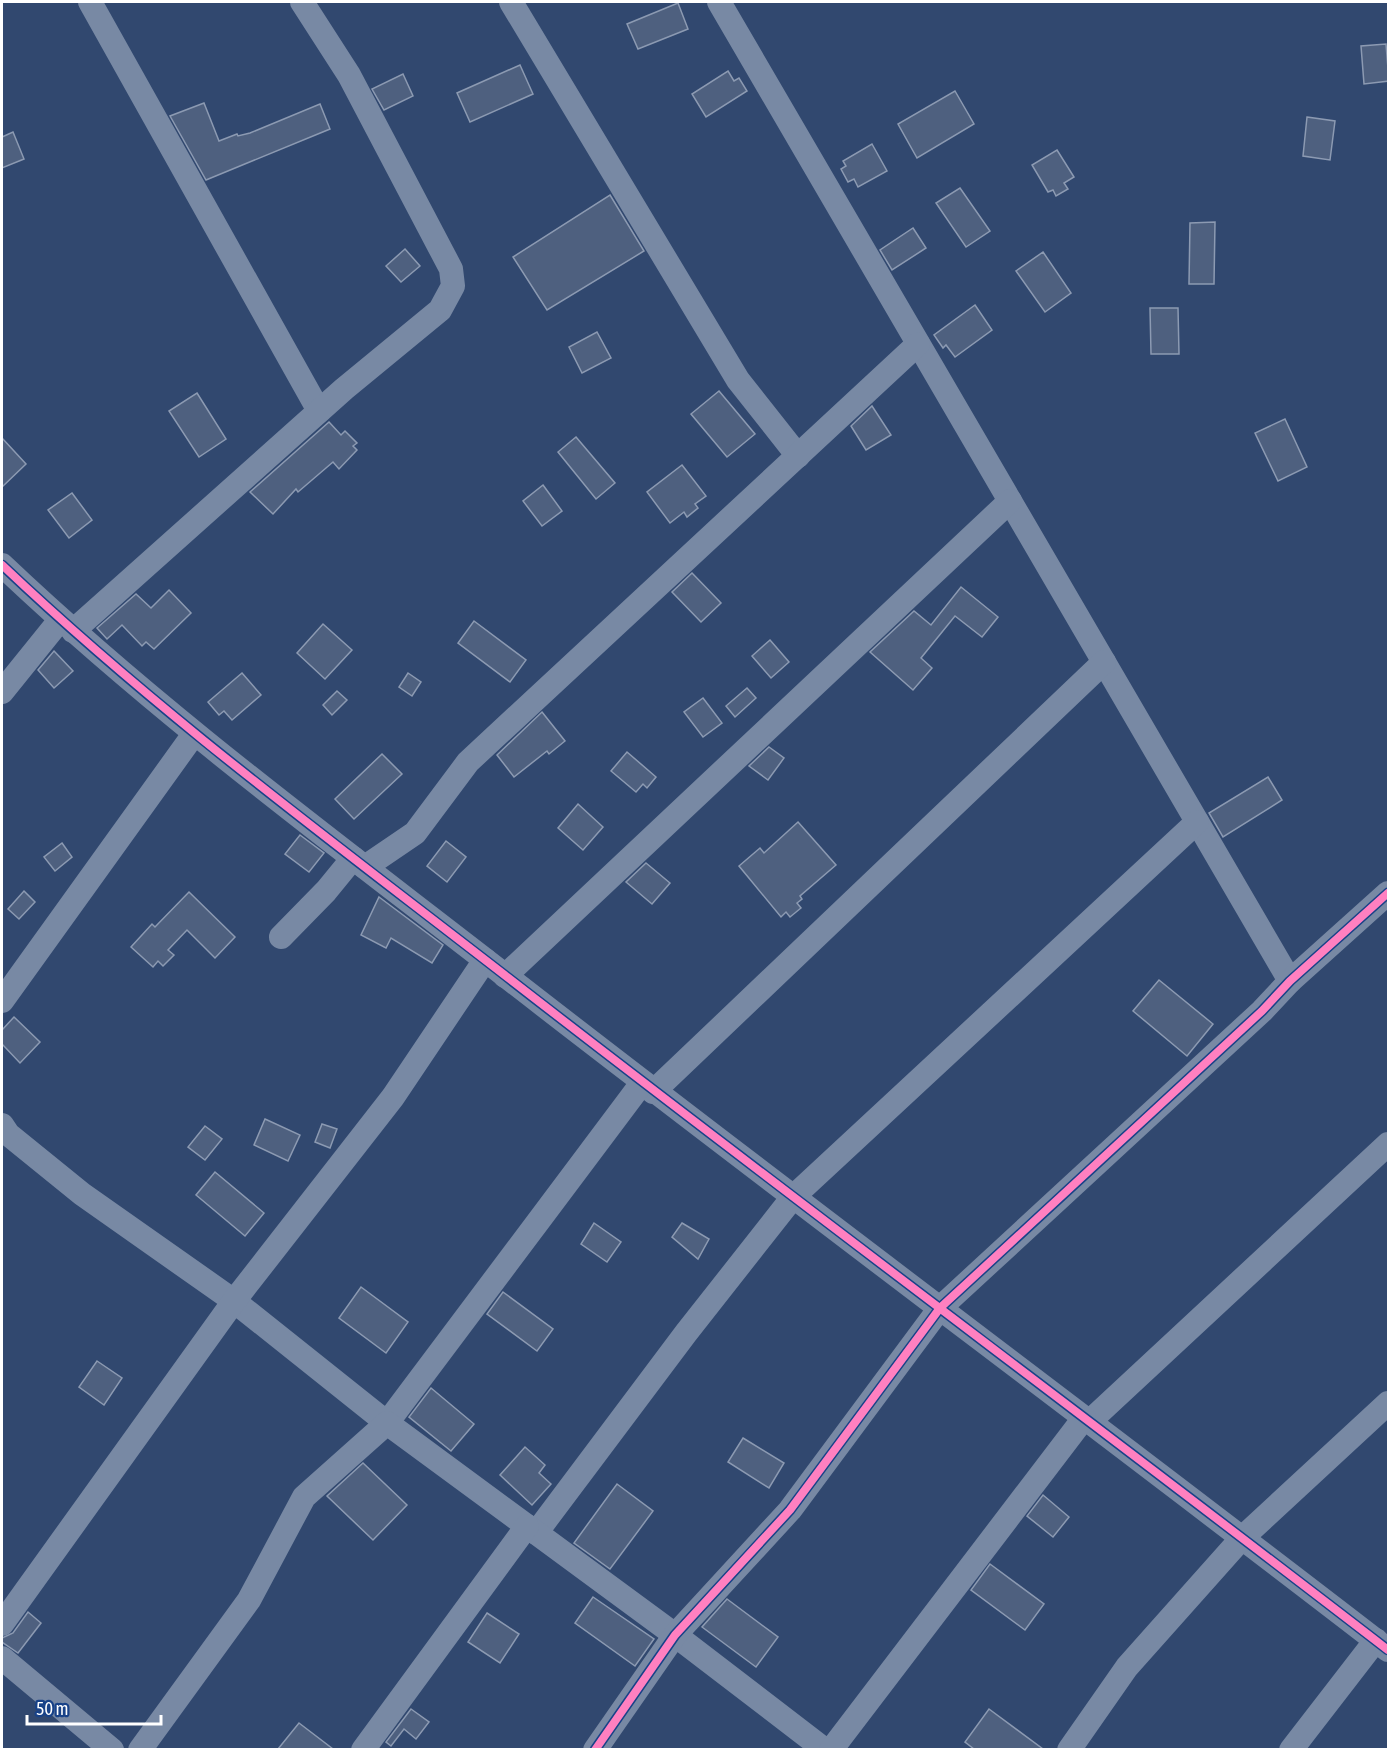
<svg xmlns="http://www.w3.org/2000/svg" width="1390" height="1751" font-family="'Asap Condensed',sans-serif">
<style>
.building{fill:#4e607f;stroke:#8c9ab2;stroke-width:1.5}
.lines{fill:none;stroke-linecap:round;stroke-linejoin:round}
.minor{stroke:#7889a4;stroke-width:24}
.cycleway-casing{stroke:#184288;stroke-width:11}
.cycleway{stroke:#ff80c0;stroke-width:8}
</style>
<rect width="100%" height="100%" fill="#31486f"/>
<g class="building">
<polygon points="678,3 688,29 638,49 627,24"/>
<polygon points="1386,44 1389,81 1364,84 1361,46"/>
<polygon points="520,65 533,94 470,122 457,93"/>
<polygon points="728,71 734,81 739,78 747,91 706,117 692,94"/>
<polygon points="403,74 413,96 384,110 372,89"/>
<polygon points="955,91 974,124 917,158 898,124"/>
<polygon points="204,103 219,141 237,134 238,136 250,133 320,104 330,129 206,180 170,116"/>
<polygon points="1307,117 1335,121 1330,160 1303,156"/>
<polygon points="13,132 24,159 2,168 2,137"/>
<polygon points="872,144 887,171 858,187 854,179 848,182 841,169 846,166 843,161"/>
<polygon points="1057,150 1074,177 1064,183 1068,189 1056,196 1053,190 1048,192 1032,165"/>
<polygon points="960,188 990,231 966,247 936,203"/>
<polygon points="610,195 644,251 547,310 513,257"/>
<polygon points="1215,222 1214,284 1189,284 1190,223"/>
<polygon points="913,228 926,248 892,270 880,250"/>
<polygon points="405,249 420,266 401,282 386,266"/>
<polygon points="1043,252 1071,293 1045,312 1016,271"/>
<polygon points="975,305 992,330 955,357 946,345 943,348 934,335"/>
<polygon points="1150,308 1178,308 1179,354 1151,354"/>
<polygon points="597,332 611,358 582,373 569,347"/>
<polygon points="719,391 755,434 727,457 691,414"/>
<polygon points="197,393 226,439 199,457 169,411"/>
<polygon points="872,406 891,435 866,450 851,426"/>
<polygon points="1285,419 1307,467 1278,481 1255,433"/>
<polygon points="329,422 341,435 345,431 357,443 353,446 357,450 339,469 333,462 298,492 296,489 273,514 250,492"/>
<polygon points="576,437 615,483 596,499 558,452"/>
<polygon points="2,438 26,464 2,487"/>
<polygon points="682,465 706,496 695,504 698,508 687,517 684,512 670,523 647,492"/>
<polygon points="543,485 562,511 542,526 523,501"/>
<polygon points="72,493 92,520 69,538 48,510"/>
<polygon points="692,573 721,603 701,622 672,592"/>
<polygon points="961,587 998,617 982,637 955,616 921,658 932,668 913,690 870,652 914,611 931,625"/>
<polygon points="169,590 191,613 154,649 146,642 142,646 122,625 107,639 97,628 136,594 151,608"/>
<polygon points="474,621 526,660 510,682 458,643"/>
<polygon points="323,624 352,650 325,679 297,653"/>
<polygon points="770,640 789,662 771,678 752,656"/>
<polygon points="54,651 73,671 54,688 38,670"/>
<polygon points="242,673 261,695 232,720 224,711 219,715 208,702"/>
<polygon points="408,673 421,682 412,696 399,687"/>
<polygon points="747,688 756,698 735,717 726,706"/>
<polygon points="337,691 347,700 332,715 323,705"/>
<polygon points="703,698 722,723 703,737 684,712"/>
<polygon points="542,712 565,741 549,754 547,751 514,777 497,755"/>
<polygon points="769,747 784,758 768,780 749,766"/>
<polygon points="627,752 656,777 647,788 643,784 636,792 611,771"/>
<polygon points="382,754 402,774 354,819 335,799"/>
<polygon points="1268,777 1282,800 1223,837 1209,813"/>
<polygon points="578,804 603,827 583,850 558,828"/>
<polygon points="798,822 836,865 800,896 802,899 797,903 801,908 790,917 786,912 781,917 739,866 760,848 764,853"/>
<polygon points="300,835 324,853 309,872 285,854"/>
<polygon points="446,841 466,857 447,882 427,866"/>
<polygon points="62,843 72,857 55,871 44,857"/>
<polygon points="646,863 670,883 652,904 626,882"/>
<polygon points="24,891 35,902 19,919 8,909"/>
<polygon points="189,892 235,937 215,958 187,930 168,950 174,955 163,966 158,961 153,967 131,947 152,924 155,927"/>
<polygon points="379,897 443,945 432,963 391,938 386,948 361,935"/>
<polygon points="1159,980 1213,1024 1187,1056 1133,1011"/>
<polygon points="14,1017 40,1042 20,1063 2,1044 2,1030"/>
<polygon points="265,1119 300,1135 288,1161 254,1145"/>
<polygon points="322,1124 337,1129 330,1148 315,1142"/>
<polygon points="205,1126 222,1139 205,1160 188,1147"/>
<polygon points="215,1172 264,1213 245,1236 196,1195"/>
<polygon points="594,1223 621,1242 607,1262 581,1244"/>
<polygon points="682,1223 709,1239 698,1259 672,1237"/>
<polygon points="361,1287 408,1322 386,1353 339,1318"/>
<polygon points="503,1292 553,1329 537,1351 487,1314"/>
<polygon points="97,1361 122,1378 104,1405 79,1387"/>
<polygon points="431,1388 474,1424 451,1451 409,1417"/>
<polygon points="743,1438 784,1463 769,1488 728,1462"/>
<polygon points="525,1447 545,1465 539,1473 551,1484 532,1505 500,1475"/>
<polygon points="363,1463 407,1505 373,1540 327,1496"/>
<polygon points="617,1484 653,1511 610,1569 574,1543"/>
<polygon points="1043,1495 1069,1517 1053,1537 1027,1516"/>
<polygon points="990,1564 1044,1604 1025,1630 971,1590"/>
<polygon points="593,1597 654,1639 635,1666 575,1623"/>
<polygon points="727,1599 778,1637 756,1667 702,1627"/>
<polygon points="28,1612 41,1623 18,1653 2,1642 2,1638 13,1633"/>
<polygon points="487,1613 519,1634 500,1663 468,1642"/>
<polygon points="411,1709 429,1722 416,1739 404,1729 391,1746 386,1742"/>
<polygon points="989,1709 1043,1749 974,1749 965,1742"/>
<polygon points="299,1723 333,1749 278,1749"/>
</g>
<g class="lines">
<g class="minor">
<polyline points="90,2 319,411"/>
<polyline points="511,2 738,380 798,456"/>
<polyline points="719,2 1290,981"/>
<path d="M2,565C158,713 332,841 502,973C795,1201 1094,1423 1388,1650"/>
<polyline points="73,631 344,389 440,310 453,286 451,269 349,75 302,2"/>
<polyline points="2,692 60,620"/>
<polyline points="365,867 415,833 468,762 918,344"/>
<polyline points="281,937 326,891 353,858"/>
<polyline points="505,976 1010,501"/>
<polyline points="2,1001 194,734"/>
<polyline points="653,1092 1104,662"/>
<polyline points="2,1125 8,1134 82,1194 234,1301 387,1423 642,1083"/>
<polyline points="1089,1422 1388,1144"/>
<polyline points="536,1533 686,1333 793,1197 1197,822"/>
<polyline points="2,1624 234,1301 393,1097 485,960"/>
<polyline points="2,1658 112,1750"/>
<polyline points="140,1750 249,1600 304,1497 387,1423 675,1635 825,1750"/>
<polyline points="363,1750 527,1526"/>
<polyline points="595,1750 675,1635 790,1510 940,1308 1262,1011 1290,981 1388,893"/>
<polyline points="831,1750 1084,1418"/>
<polyline points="1069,1750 1127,1667 1241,1539 1388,1403"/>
<polyline points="1291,1750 1376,1640"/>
</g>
<defs>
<g id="cycleway">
<path d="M2,565C158,713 332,841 502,973C795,1201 1094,1423 1388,1650"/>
<polyline points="595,1750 675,1635 790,1510 940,1308 1262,1011 1290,981 1388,893"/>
</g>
</defs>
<use href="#cycleway" class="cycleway-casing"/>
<use href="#cycleway" class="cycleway"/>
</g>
<rect width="1390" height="1751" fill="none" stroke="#ffffff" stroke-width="6"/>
<path d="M27 1715v9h134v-9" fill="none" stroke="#ffffff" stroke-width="3"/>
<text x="36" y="1715" font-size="18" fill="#ffffff" stroke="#184288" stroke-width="4.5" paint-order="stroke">50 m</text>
</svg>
